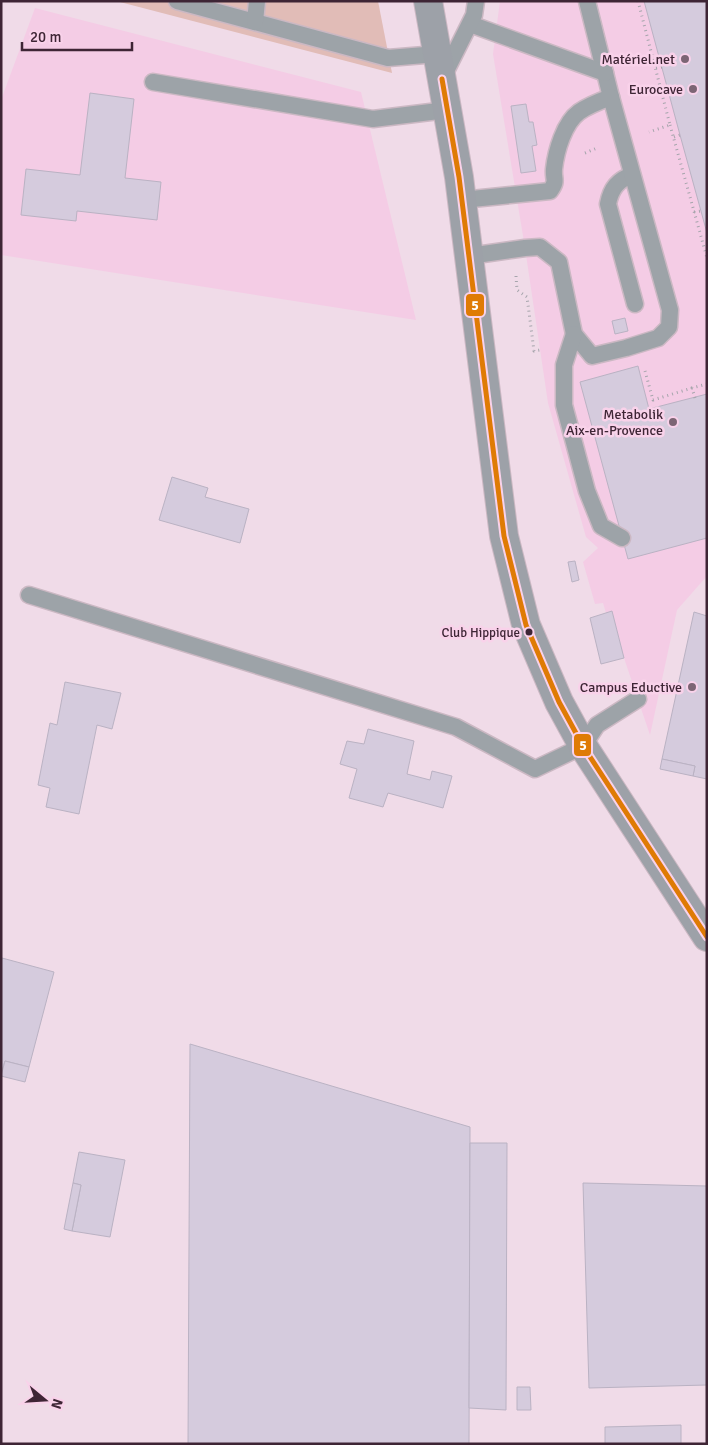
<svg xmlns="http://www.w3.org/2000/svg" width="708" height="1445" font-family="Signika,sans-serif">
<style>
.built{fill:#f4cce5}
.green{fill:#e1bcb7}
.building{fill:#d5cbdd;stroke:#bab2c3}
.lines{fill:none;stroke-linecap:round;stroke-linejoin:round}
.service-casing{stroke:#cbb8c3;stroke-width:19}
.secondary-casing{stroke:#cbb8c3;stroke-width:30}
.path{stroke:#a6a5ac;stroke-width:3;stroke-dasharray:1 4;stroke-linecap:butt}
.service{stroke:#9da3a8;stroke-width:16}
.secondary{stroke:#9da1a8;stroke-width:28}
.bus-1-casing{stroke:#f9d2ea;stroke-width:9}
.bus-1{stroke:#df7b05;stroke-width:5}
.poi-dot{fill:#7c6574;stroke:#f9d2ea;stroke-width:2}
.bus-dot{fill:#3e2535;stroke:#f9d2ea;stroke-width:2}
.labels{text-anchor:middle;stroke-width:5;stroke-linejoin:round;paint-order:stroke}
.bus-label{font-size:13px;fill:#3e2535;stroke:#f9d2ea;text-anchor:end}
.poi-label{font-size:14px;fill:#3e2535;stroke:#f9d2ea;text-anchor:end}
.line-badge{stroke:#f9d2ea;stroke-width:2}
.badge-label{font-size:14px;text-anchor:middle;font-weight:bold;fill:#fff}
</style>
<rect width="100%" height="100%" fill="#f0dbe8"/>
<g class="built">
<polygon points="500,1 707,1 707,576 677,610 650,735 624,658 612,612 606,613 603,603 595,604 583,562 598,548 586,537 548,403 525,248 493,54"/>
<polygon points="35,8 361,92 416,320 1,255 1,100"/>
</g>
<polygon class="green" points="116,1 378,1 392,73"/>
<g class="building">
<polygon points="644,1 707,1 707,233 680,135"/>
<polygon points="90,93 134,99 125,178 161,182 157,220 77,211 76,221 21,215 26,169 80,175"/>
<polygon points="526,104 529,122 533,122 537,145 532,146 536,171 521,173 511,106"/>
<polygon points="625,318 628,331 615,334 612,321"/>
<polygon points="638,366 649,409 707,394 707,538 628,559 580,382"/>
<polygon points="172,477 208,488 205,497 249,509 240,543 159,520"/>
<polygon points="575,561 579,580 572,582 568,562"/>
<polygon points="612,611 624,658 601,664 590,618"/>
<polygon points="694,612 707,616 707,779 693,776 695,766 662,759"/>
<polygon points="65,682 121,693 112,729 97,725 79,814 46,807 50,788 38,785 50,723 57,725"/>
<polygon points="368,729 414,741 407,774 430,780 432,771 452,776 443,808 388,793 383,807 349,798 357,769 340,764 347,741 364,744"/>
<polygon points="662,759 695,766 693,776 660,769"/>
<polygon points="2,958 54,972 29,1067 5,1061 1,1074 1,963"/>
<polygon points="190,1044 470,1127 469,1444 188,1444"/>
<polygon points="5,1061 29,1067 25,1082 1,1076"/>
<polygon points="470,1143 507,1143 506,1410 469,1408"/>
<polygon points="79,1152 125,1160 110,1237 72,1231 81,1185 73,1183"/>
<polygon points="73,1183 81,1185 72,1231 64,1229"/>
<polygon points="583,1183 707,1186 707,1385 589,1388"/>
<polygon points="517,1387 530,1387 531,1410 517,1410"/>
<polygon points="681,1425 681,1444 605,1444 605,1427"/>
</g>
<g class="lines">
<defs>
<g id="service">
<polyline points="177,1 388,58 437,54"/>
<polyline points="587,1 611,97"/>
<polyline points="255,22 257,1"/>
<polyline points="470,24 605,73"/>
<polyline points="442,79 474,15 476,1"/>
<polyline points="153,82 373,119 447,110"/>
<path d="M632,175C618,180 611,188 608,204L635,304"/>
<path d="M462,200L550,191C558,180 553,180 554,169C556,151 564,123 579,112C589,105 600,101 611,97L670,310L669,327L658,338L626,348L592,356L574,334L559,262L540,247L525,248L469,256"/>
<polyline points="574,334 564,365 564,405 587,491 601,526 622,538"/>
<polyline points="29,595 456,727 535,769 583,746 597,725 638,699"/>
</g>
<polyline id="secondary" points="428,1 459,177 504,536 526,625 559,702 583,746 707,937"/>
</defs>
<use href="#service" class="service-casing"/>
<use href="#secondary" class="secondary-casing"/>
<g class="path">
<polyline points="638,1 670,125 649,132"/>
<polyline points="656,68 662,67"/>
<polyline points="670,125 707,258"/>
<polyline points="674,137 680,135"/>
<polyline points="585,153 597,148"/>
<polyline points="694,212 701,211"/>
<polyline points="516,276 517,290 527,297 534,351 540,350"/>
<polyline points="645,371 653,400 692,388"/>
<polyline points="695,398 692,388 707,384"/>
</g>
<use href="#service" class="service"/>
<use href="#secondary" class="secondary"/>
<defs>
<polyline id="bus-1" points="442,79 459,177 504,536 526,625 559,702 583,746 707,937"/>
</defs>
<use href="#bus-1" class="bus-1-casing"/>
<use href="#bus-1" class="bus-1"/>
</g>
<g class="poi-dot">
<circle cx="685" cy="59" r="5"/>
<circle cx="693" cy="89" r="5"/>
<circle cx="673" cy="422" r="5"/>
<circle cx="692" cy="687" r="5"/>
</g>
<circle class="bus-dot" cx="529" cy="632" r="4.5"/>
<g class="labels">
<g class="bus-label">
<text x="520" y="637">Club Hippique</text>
</g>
<g class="poi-label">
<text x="675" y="64">Matériel.net</text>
<text x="683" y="94">Eurocave</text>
<text x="663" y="419">Metabolik<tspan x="663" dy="16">Aix-en-Provence</tspan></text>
<text x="682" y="692">Campus Eductive</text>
</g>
</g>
<g class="line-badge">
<rect x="465" y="293" width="20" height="24" rx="5" fill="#df7b05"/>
<rect x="573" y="733" width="19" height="24" rx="5" fill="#df7b05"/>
</g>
<g class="badge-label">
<text x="475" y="310">5</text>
<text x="583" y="750">5</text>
</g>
<rect width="708" height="1445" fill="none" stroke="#3e2535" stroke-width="5"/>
<g transform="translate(45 1400) rotate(108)" stroke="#f9d2ea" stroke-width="4" paint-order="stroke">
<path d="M0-4L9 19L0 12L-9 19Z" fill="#3e2535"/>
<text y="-8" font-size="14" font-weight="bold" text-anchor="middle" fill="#3e2535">N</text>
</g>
<path d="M22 42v8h110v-8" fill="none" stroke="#3e2535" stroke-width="2.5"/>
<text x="30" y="42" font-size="15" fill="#3e2535" stroke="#f9d2ea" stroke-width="4" paint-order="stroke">20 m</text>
</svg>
